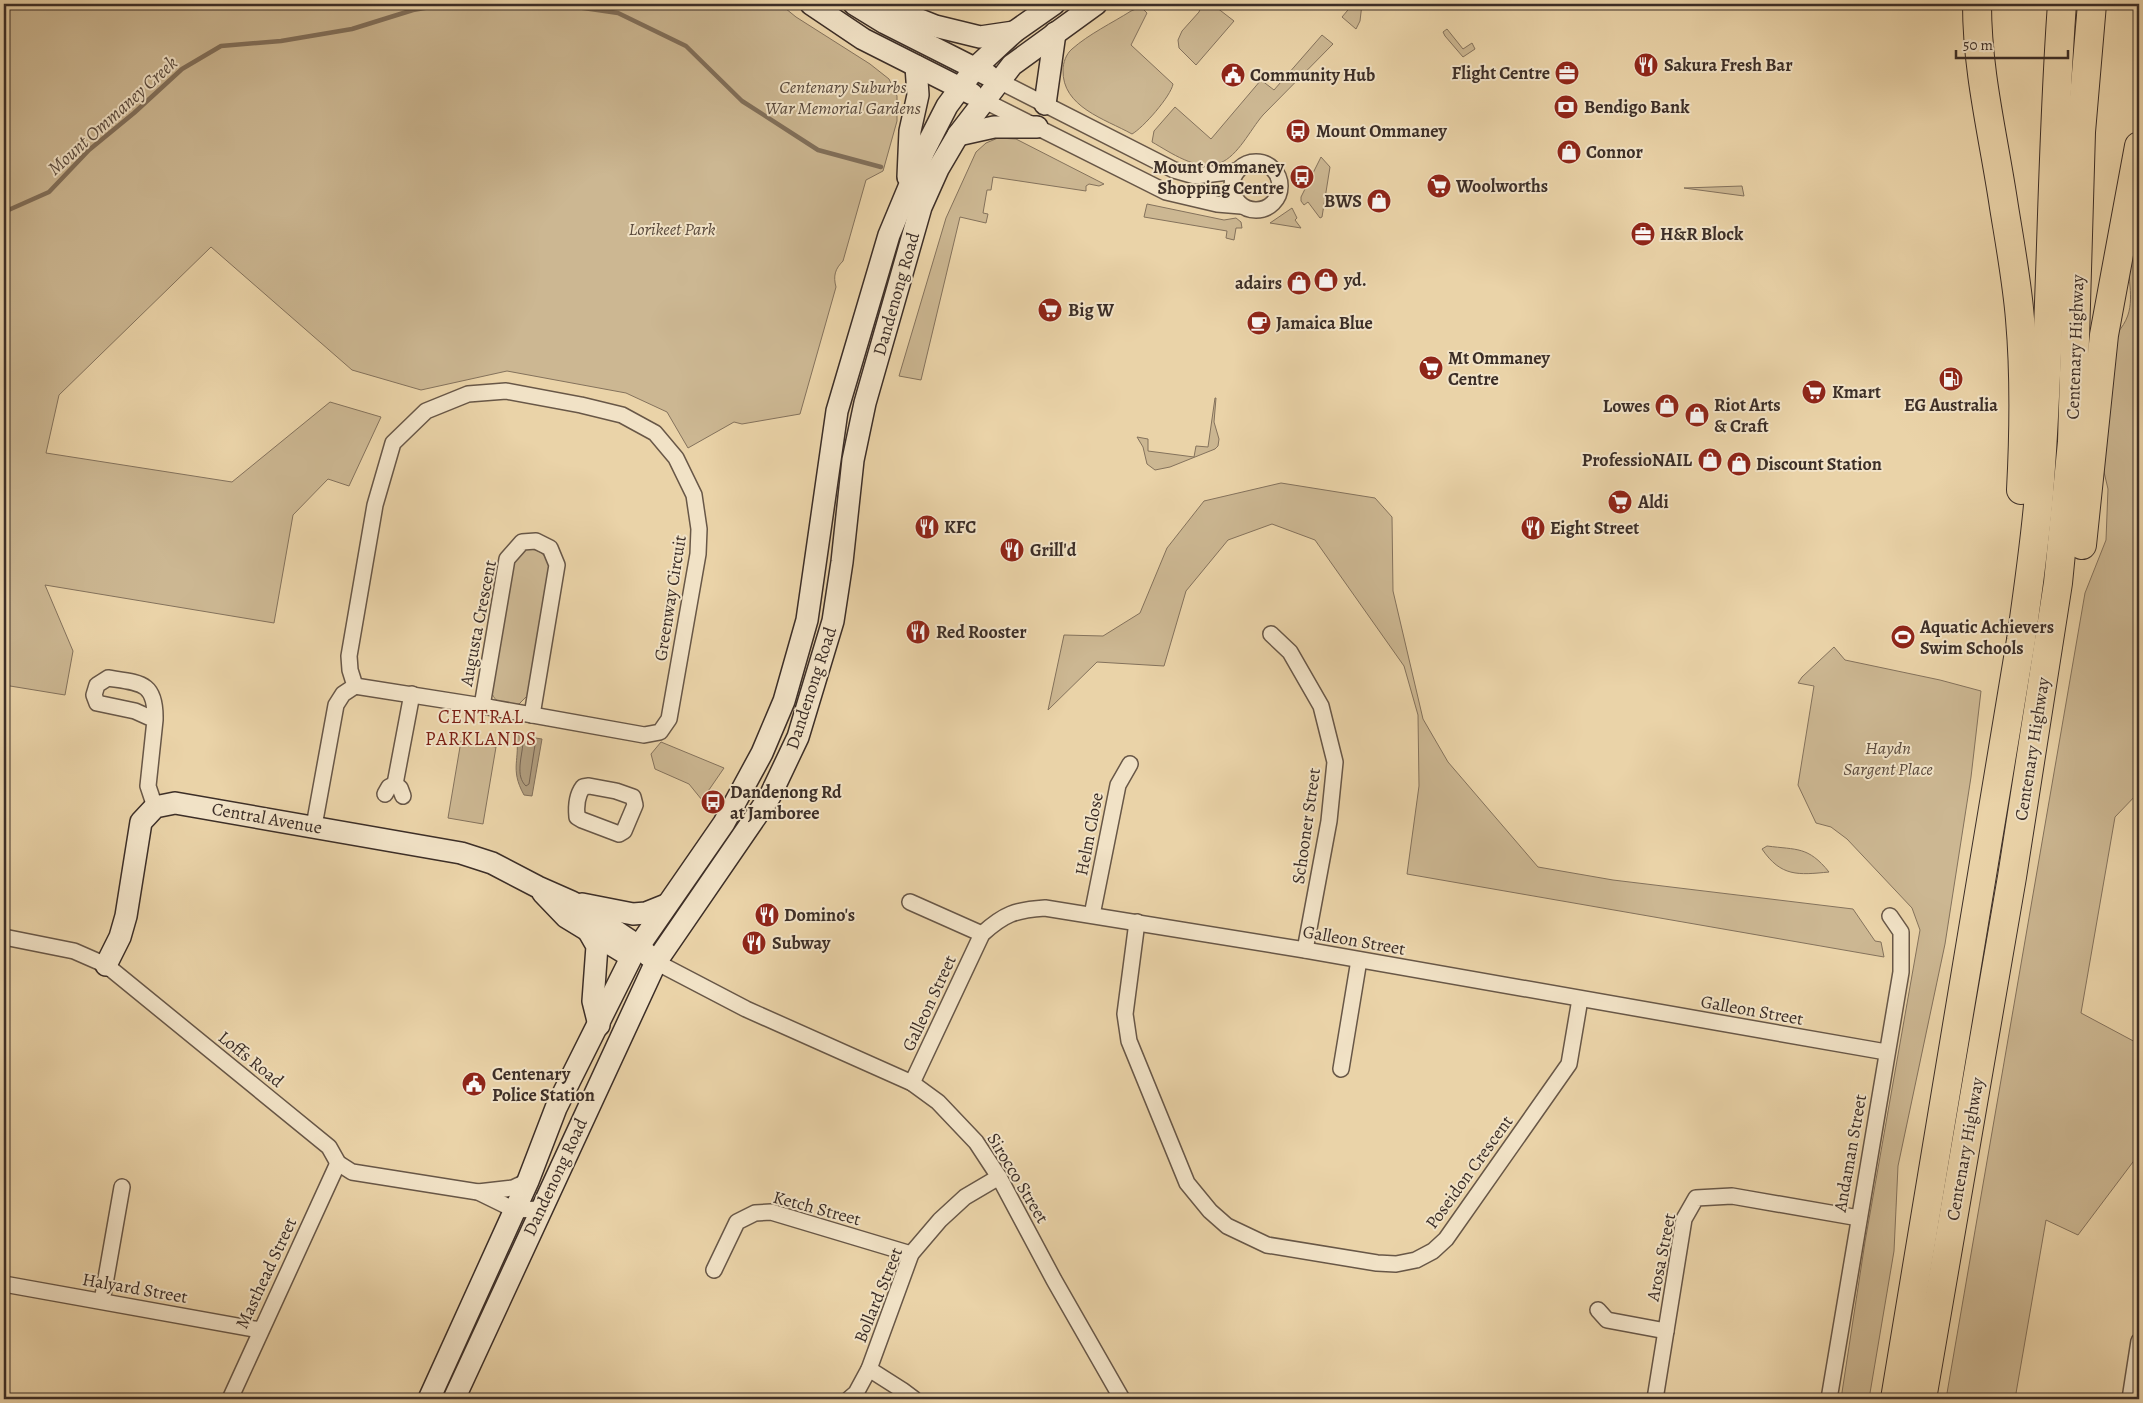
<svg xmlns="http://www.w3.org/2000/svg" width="2143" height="1403" font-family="Alegreya,serif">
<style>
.green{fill:#ccb792;stroke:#84725c}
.water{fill:#af9b7c;stroke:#816f5a}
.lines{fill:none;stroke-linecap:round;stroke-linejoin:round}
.shore{stroke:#766452;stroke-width:1}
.stream{stroke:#816f5a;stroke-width:4.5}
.street-casing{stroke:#685747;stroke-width:18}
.secondary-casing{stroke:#3c2e27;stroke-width:24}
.highway-casing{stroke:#3c2e27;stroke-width:30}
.street{stroke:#f1e2c6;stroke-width:15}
.secondary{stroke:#f1e2c6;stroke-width:21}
.highway{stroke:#ead3a8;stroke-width:28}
.labels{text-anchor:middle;stroke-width:4;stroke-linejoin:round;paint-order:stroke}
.poi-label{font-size:18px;font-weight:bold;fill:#3c2e27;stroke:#f1e2c6;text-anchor:start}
.park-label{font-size:18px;font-style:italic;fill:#59493c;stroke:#f1e2c6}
.street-label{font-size:18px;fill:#3c2e27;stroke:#f1e2c6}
.water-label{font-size:19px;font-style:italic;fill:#59493c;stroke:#f1e2c6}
.neighbourhood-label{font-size:19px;letter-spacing:1px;fill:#7a1f14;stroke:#f1e2c6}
</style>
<rect width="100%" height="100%" fill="#ead3a8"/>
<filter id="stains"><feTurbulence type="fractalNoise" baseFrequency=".004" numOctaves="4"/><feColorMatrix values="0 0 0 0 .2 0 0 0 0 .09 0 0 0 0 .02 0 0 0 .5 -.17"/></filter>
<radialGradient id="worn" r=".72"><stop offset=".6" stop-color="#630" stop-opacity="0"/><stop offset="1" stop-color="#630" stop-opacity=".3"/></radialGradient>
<g class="green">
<path d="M4,4H780L796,17L870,64L889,79L897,96V121L883,171L866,180L843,261C835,269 833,276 836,287L800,414L742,424L734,422L688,448L667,412L626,393L507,371L421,390L352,370L211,247L59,395L46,453L232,482L330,402L381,417L349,486L328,479L293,515L274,623L45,585L73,651L65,695L4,685Z"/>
<polygon points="1202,4 1212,4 1234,21 1196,65 1179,48 1178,40 1182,31 1199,12"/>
<polygon points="1353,4 1362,4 1360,21 1356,29 1342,17"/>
<path d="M1141,7L1147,13L1131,45L1173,84C1171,96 1143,128 1132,134C1105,119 1062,107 1063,70C1063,63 1066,54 1072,49C1089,34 1112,23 1131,11Z"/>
<polygon points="1447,29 1463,49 1472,43 1475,49 1463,57 1445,36 1443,32"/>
<path d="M1322,35L1333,44C1310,68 1286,91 1263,115C1250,130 1238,156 1220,163C1197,172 1170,152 1152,142L1154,131L1175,107L1211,139L1261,80L1274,90Z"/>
<polygon points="998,138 1016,139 1104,184 1099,186 1089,184 1086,186 1086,191 993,177 991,190 987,190 983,213 988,214 986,223 960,217 921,380 899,376 946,218 976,152 986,143"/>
<polygon points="1321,157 1330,167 1322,217 1320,218 1308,202 1304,205 1301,201 1301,197"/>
<polygon points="1742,186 1744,196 1684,188"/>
<path d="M2139,198V658L2137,670L2139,672V792L2115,817L2081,1013L2139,1044V1154L2078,1235L2046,1220L2015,1399H1946L2085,593L2106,540L2108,489L2101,459L2117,333C2138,310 2128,289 2129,263C2129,242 2136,219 2139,198Z"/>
<polygon points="1147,204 1224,220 1236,218 1241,222 1242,228 1236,228 1234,240 1226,238 1227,231 1144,217"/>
<polygon points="1292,208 1297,218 1295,220 1301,228 1270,223"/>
<polygon points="1215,398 1216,398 1214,422 1219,439 1218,446 1215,449 1170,467 1155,470 1147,464 1143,447 1137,437 1148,439 1148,451 1194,457 1196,446 1208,447"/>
<polygon points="1281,483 1375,498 1392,517 1393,591 1423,719 1448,762 1538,867 1613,880 1853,909 1875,941 1881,942 1884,957 1407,874 1419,786 1418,715 1404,666 1315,540 1272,524 1228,540 1186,591 1164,666 1097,662 1048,710 1064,635 1103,636 1140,613 1167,548 1204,501"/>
<path d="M530,549C543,551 545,555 550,567L528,695L519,704C506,706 494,704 491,690L513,561L524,550Z"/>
<polygon points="1834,647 1845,660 1940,680 1981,691 1971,777 1945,944 1898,1166 1894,1251 1869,1399 1841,1399 1865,1242 1920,930 1912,908 1847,839 1831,827 1816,823 1798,785 1814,686 1798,683 1802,677"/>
<polygon points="461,741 496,747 483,824 448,818"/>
<polygon points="661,742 724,768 702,800 689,784 655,769 651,754"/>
<path d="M1767,846C1797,850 1808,846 1829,872C1798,875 1781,877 1762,849Z"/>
</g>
<path class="water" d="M516,735L542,739L532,796L524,795C509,768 521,759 516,735Z"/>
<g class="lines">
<path class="shore" d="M526,742L534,743L535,745L529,784L526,786C515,776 522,757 523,743Z"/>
<g class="stream">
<polyline points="556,4 618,13 686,46 742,101 818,150 881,167"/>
<polyline points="4,212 49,192 89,150 134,113 182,69 221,46 281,41 352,29 413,10 447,4"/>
</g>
<defs>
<g id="street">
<polyline points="999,81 1174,170 1195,176 1237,171"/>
<polyline points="983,100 1166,192 1217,204 1241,206"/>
<circle cx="1256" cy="186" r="24"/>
<polyline points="1271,634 1290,652 1321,706 1335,762 1329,821 1305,950"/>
<polyline points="482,706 507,559 522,542 536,541 550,548 557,565 532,715"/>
<path d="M155,720C156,682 141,683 108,678L97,685L94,695L97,703L135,711L155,720L148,786L155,807"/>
<polyline points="395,784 412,694"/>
<path d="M589,786L616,791L633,797L635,805L624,831L619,834L582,820L577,817C576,807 577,795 583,787Z"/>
<polyline points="385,794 389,787 395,784 400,788 403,796"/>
<polyline points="314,826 336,705 343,694 355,686 350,670 349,656 375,505 393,443 426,411 468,394 506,391 581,405 622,415 655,433 676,458 694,495 699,529 698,554 669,719 660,732 644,735 482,706 355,686"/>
<polyline points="910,902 982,934"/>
<polyline points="1092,915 1118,785 1130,764"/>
<polyline points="1137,922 1125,1014 1129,1041 1187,1183 1210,1211 1227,1226 1267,1245 1377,1263 1396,1264 1416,1260 1433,1251 1446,1239 1569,1064 1580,999"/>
<polyline points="4,937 74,951 106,965 329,1147 338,1163 352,1172 478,1192 515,1210 540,1209"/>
<polyline points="656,962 746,1009 912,1083 938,1102 976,1142 999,1177 1054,1280 1122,1399"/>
<polyline points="1341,1069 1359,960"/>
<path d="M912,1083L982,934C1004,914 1015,910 1045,908L1305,950L1886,1052"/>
<polyline points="478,1192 513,1188 528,1181"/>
<polyline points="714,1270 737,1222 755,1213 771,1212 911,1254"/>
<polyline points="4,1284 260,1330"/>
<polyline points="102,1301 122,1187"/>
<polyline points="1598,1310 1607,1320 1666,1331"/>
<polyline points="869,1369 902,1390 914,1399"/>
<polyline points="230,1399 338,1163"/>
<polyline points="849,1399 856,1393 869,1369 911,1254 940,1220 965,1197 999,1177"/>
<polyline points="1655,1399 1684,1219 1696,1198 1732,1196 1859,1218"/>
<polyline points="1829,1399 1901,972 1901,932 1890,916"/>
<polyline points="2130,1399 2139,1341"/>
</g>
<g id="secondary">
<polyline points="811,4 863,39 972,94"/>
<polyline points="854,4 885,23 988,75"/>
<polyline points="880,4 935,26 980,37 1014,32"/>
<polyline points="1045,104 1055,33"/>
<polyline points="958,135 994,127 1037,127"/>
<polyline points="908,177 910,131 918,95 916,66"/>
<polyline points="543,893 566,917 625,953"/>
<polyline points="582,904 633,914 646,913 666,905"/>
<polyline points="589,932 597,946 593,1001 599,1025"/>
<polyline points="106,965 120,937 126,916 141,822 155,807 175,803 461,853 492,863 538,887 572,902 638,946 649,956"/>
<polyline points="429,1399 528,1181 556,1108 632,956 724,823 762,753 784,701 807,620 837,411 889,235 924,151 947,106 975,68 1014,32 1054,4"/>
<polyline points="454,1399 656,962 770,796 798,737 833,621 842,562 853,460 865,403 921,207 938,169 958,135 1012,65 1096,4"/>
</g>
<g id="highway">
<path d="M1977,4C1977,73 1994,139 2004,207C2010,244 2017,282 2020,319C2025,376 2024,433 2021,490"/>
<polyline points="2082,545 2104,335 2139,146"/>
<path d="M1895,1399L2021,640C2028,591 2035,543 2039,494C2052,331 2050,167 2062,4"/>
<polyline points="1922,1399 2012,877 2058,583 2072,442 2081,132 2092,4"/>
</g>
</defs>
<use href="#street" class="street-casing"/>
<use href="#secondary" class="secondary-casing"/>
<use href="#highway" class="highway-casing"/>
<use href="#street" class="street"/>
<use href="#secondary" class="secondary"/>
<use href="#highway" class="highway"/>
</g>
<defs>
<symbol id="restaurant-disc" viewBox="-11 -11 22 22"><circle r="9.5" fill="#8f2418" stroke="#f1e2c6"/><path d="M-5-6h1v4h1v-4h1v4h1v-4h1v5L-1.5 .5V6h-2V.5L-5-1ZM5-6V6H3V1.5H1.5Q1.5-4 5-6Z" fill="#fff"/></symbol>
<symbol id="office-disc" viewBox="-11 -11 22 22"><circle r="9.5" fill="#8f2418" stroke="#f1e2c6"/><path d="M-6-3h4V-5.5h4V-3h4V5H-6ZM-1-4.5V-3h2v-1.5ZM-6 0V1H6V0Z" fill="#fff"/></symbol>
<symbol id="civic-disc" viewBox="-11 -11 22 22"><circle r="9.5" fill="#8f2418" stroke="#f1e2c6"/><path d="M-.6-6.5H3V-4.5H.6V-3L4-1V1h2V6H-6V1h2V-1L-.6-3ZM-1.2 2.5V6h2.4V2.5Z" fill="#fff"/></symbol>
<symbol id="bank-disc" viewBox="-11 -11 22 22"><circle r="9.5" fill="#8f2418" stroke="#f1e2c6"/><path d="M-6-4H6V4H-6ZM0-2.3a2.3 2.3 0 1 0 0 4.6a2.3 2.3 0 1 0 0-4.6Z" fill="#fff"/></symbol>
<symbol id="bus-disc" viewBox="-11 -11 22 22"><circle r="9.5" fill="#8f2418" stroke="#f1e2c6"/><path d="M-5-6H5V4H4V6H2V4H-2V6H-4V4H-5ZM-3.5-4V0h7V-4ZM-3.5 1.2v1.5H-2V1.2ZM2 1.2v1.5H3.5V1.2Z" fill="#fff"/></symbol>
<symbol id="shop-disc" viewBox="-11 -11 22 22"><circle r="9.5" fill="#8f2418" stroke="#f1e2c6"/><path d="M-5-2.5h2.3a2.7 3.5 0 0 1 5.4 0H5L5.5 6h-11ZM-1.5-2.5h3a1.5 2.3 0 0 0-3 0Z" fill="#fff"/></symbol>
<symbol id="supermarket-disc" viewBox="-11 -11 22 22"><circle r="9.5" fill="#8f2418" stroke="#f1e2c6"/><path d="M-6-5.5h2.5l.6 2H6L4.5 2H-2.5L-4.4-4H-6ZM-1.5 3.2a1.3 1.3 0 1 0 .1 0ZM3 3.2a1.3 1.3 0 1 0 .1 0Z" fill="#fff"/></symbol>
<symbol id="cafe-disc" viewBox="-11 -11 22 22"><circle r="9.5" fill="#8f2418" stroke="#f1e2c6"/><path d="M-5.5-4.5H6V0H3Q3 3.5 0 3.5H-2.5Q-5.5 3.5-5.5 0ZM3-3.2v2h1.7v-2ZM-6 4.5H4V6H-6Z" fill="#fff"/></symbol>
<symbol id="fuel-disc" viewBox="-11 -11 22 22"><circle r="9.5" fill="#8f2418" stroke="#f1e2c6"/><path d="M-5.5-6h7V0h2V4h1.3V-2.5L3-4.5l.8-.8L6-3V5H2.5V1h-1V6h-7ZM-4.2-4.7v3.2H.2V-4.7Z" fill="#fff"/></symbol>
<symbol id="stadium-disc" viewBox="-11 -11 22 22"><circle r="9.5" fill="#8f2418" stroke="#f1e2c6"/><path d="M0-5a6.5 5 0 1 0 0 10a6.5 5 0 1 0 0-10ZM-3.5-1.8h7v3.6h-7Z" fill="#fff"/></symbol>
</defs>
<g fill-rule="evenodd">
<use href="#restaurant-disc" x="1632" y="51" width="28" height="28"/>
<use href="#office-disc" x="1553" y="59" width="28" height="28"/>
<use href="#civic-disc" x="1219" y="61" width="28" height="28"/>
<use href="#bank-disc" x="1552" y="93" width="28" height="28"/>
<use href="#bus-disc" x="1284" y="117" width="28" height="28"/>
<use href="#shop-disc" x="1555" y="138" width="28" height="28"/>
<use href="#bus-disc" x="1288" y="163" width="28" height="28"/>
<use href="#supermarket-disc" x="1425" y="172" width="28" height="28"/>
<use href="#shop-disc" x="1365" y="187" width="28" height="28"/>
<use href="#office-disc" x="1629" y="220" width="28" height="28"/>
<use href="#shop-disc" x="1312" y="266" width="28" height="28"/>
<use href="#shop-disc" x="1285" y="269" width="28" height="28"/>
<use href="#supermarket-disc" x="1036" y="296" width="28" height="28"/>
<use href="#cafe-disc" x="1245" y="309" width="28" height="28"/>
<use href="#supermarket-disc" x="1417" y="354" width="28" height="28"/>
<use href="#fuel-disc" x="1937" y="365" width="28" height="28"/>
<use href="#supermarket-disc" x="1800" y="378" width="28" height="28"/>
<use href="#shop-disc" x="1653" y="392" width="28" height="28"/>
<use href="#shop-disc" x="1683" y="401" width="28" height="28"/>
<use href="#shop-disc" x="1696" y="446" width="28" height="28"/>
<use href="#shop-disc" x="1725" y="450" width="28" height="28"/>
<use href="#supermarket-disc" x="1606" y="488" width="28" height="28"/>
<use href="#restaurant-disc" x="913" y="513" width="28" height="28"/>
<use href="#restaurant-disc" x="1519" y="514" width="28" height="28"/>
<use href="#restaurant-disc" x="998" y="536" width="28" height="28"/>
<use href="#restaurant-disc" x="904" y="618" width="28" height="28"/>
<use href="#stadium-disc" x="1889" y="623" width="28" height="28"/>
<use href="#bus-disc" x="699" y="788" width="28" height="28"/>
<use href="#restaurant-disc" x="753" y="901" width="28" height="28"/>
<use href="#restaurant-disc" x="740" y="929" width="28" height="28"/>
<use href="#civic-disc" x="460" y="1070" width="28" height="28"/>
</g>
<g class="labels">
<g class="poi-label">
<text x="1664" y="71">Sakura Fresh Bar</text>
<text x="1550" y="79" text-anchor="end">Flight Centre</text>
<text x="1250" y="81">Community Hub</text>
<text x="1584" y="113">Bendigo Bank</text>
<text x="1316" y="137">Mount Ommaney</text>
<text x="1586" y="158">Connor</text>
<text x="1284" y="173" text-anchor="end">Mount Ommaney<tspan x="1284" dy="21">Shopping Centre</tspan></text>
<text x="1456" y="192">Woolworths</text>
<text x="1362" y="207" text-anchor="end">BWS</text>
<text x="1660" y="240">H&amp;R Block</text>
<text x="1344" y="286">yd.</text>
<text x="1282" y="289" text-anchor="end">adairs</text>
<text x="1068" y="316">Big W</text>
<text x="1276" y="329">Jamaica Blue</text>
<text x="1448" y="364">Mt Ommaney<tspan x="1448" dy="21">Centre</tspan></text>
<text x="1832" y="398">Kmart</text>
<text x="1714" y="411">Riot Arts<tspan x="1714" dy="21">&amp; Craft</tspan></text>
<text x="1951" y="411" text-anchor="middle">EG Australia</text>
<text x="1650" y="412" text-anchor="end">Lowes</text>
<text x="1692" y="466" text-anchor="end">ProfessioNAIL</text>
<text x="1756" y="470">Discount Station</text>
<text x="1638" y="508">Aldi</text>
<text x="944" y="533">KFC</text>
<text x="1550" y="534">Eight Street</text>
<text x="1030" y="556">Grill'd</text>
<text x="1920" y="633">Aquatic Achievers<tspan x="1920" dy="21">Swim Schools</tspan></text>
<text x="936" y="638">Red Rooster</text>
<text x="730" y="798">Dandenong Rd<tspan x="730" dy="21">at Jamboree</tspan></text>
<text x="784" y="921">Domino's</text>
<text x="772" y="949">Subway</text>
<text x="492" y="1080">Centenary<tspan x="492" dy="21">Police Station</tspan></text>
</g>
<g class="park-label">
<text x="843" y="93">Centenary Suburbs<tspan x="843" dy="21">War Memorial Gardens</tspan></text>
<text x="672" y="235">Lorikeet Park</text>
<text x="1888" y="754">Haydn<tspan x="1888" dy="21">Sargent Place</tspan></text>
</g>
<g class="street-label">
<text transform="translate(896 294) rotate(-74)" y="6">Dandenong Road</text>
<text transform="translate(2075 347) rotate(-88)" y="6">Centenary Highway</text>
<text transform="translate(670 598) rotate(-81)" y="6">Greenway Circuit</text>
<text transform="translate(478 623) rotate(-79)" y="6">Augusta Crescent</text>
<text transform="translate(811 688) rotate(-72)" y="6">Dandenong Road</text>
<text transform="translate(2032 749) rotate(-81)" y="6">Centenary Highway</text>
<text transform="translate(267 818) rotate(10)" y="6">Central Avenue</text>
<text transform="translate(1306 826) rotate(-82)" y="6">Schooner Street</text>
<text transform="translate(1089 834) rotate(-79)" y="6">Helm Close</text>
<text transform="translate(1354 940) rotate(10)" y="6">Galleon Street</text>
<text transform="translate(929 1003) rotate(-65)" y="6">Galleon Street</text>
<text transform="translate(1752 1010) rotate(10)" y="6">Galleon Street</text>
<text transform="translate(251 1059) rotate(39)" y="6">Loffs Road</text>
<text transform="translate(1965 1149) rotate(-80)" y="6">Centenary Highway</text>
<text transform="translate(1850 1153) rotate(-80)" y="6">Andaman Street</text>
<text transform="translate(1469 1172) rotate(-54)" y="6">Poseidon Crescent</text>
<text transform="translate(555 1177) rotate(-65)" y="6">Dandenong Road</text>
<text transform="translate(1018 1178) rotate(59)" y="6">Sirocco Street</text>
<text transform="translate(817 1208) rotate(15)" y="6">Ketch Street</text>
<text transform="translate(1661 1257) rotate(-79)" y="6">Arosa Street</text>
<text transform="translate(266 1273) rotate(-65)" y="6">Masthead Street</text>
<text transform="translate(135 1288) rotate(10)" y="6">Halyard Street</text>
<text transform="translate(878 1295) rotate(-68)" y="6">Bollard Street</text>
</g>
<g class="water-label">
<text transform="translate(112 115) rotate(-42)" y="7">Mount Ommaney Creek</text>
</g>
<g class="neighbourhood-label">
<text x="481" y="723">CENTRAL<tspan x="481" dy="22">PARKLANDS</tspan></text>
</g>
</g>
<rect width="2143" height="1403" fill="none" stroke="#ead3a8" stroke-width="20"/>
<rect x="5" y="5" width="2133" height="1393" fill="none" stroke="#3c2e27" stroke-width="2.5"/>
<rect x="10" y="10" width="2123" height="1383" fill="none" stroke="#3c2e27"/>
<path d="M1956 50v8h112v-8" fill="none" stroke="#3c2e27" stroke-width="2.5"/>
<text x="1963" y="50" font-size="15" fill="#3c2e27" stroke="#f1e2c6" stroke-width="4" paint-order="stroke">50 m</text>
<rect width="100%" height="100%" filter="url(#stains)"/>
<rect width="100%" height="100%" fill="url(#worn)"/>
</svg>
